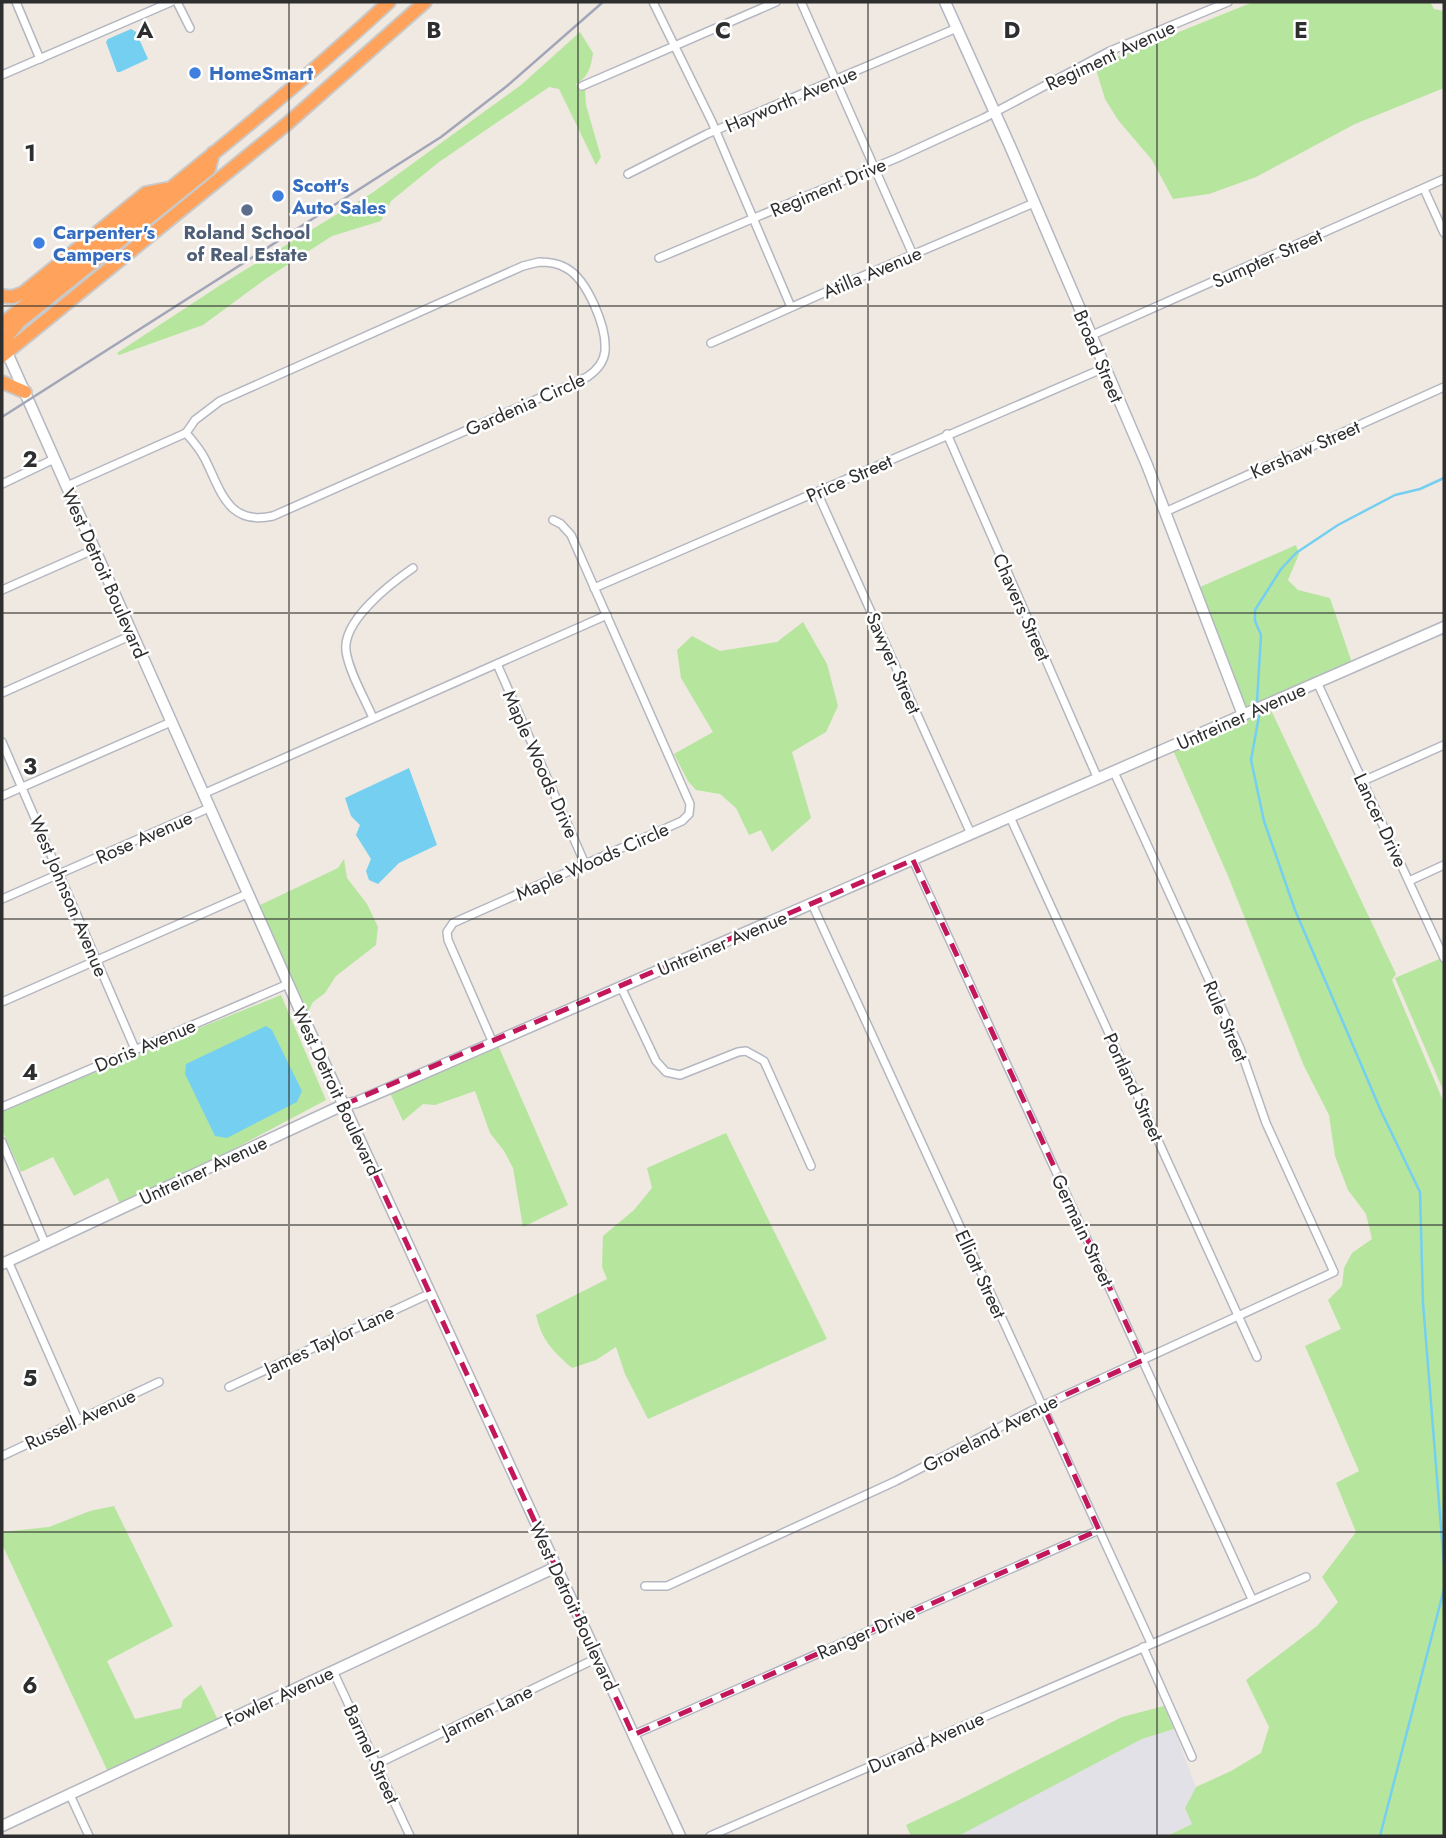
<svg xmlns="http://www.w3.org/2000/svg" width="1446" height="1838" font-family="Jost,sans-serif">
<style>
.industrial{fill:#e3e1e8}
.green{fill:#b6e59e}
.water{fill:#75cff0}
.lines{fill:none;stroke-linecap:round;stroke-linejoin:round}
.stream{stroke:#75cff0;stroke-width:2.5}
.street-casing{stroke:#b4b7c1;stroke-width:10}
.secondary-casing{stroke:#b4b7c1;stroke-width:13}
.highway-casing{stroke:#c9c9c9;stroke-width:16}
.street{stroke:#fff;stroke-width:7}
.secondary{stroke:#fff;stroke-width:10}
.highway{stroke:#ffa35c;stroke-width:12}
.rail{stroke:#a3a6b8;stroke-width:2.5}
.marked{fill:none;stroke:#c2185b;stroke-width:5;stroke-dasharray:14 9;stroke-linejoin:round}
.grid{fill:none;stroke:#2e2e2e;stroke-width:2;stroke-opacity:0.55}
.shop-dot{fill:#3f7fe0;stroke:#fff;stroke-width:2.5}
.service-dot{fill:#5c6f8a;stroke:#fff;stroke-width:2.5}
.labels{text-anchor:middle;stroke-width:5;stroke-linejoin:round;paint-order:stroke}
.street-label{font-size:19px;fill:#2e2e2e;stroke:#fff}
.shop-label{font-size:19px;font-weight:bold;fill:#366cbe;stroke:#fff;text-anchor:start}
.service-label{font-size:19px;font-weight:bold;fill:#4e5e75;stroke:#fff}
.grid-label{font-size:23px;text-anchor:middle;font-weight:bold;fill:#2e2e2e;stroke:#fff;stroke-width:5;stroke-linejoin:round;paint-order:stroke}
</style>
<rect width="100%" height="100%" fill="#efe9e1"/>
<polygon class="industrial" points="1174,1729 1196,1787 1185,1808 1192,1824 1166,1836 957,1836 1142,1739"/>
<g class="green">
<polygon points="1253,2 1430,2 1434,9 1444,11 1444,88 1355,124 1256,177 1209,194 1173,199 1152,160 1118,120 1105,99 1095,66"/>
<path d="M580,32L593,53C591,67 588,78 576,84L579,91L585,89L586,105L601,157L596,165L559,89L549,87L439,162L391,201L381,221L332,236L267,278L203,325L119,355L117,353L222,284L372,193L521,85Z"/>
<polygon points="1296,545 1299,554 1288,580 1298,590 1330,598 1352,663 1246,709 1200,587"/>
<polygon points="803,622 827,664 838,706 826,732 792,752 811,818 772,852 761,830 749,835 736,808 720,794 696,790 688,781 674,754 713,732 681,678 677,650 692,636 720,651 777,642"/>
<polygon points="1270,708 1396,974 1392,980 1444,1103 1444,1836 1167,1836 1192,1824 1185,1808 1196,1787 1231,1771 1261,1753 1269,1727 1246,1680 1317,1626 1338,1602 1322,1577 1356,1532 1336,1483 1359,1471 1305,1346 1341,1329 1328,1300 1342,1286 1344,1268 1352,1253 1372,1239 1366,1214 1348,1190 1335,1156 1329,1115 1304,1066 1228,876 1173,750"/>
<polygon points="344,859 347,878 367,904 378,927 376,945 336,976 325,993 313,1002 307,1014 258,906 338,868"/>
<polygon points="1444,957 1444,1092 1395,978"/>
<polygon points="281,995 326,1100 196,1169 120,1204 108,1178 74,1196 53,1157 21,1172 2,1130 2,1112 147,1049"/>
<polygon points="498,1045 568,1205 523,1227 513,1168 504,1151 490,1133 475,1091 435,1105 423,1104 403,1121 390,1093"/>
<path d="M726,1133L827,1339L648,1419L625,1374L616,1347L596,1360L572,1368C553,1351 542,1341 536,1315L607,1279L602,1267L603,1236L634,1210L652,1188L647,1168Z"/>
<polygon points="114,1506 173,1626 107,1661 135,1719 181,1708 183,1700 201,1685 218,1720 108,1772 2,1544 2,1532 49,1527 90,1511"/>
<polygon points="1164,1706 1174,1729 1142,1739 964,1833 957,1836 911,1836 906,1825 963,1798 1122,1717"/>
</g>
<g class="water">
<polygon points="131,29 136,32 148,59 120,72 117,72 106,42 108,39"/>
<polygon points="409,768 437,845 399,863 378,884 369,880 366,871 371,859 356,835 360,825 351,816 345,798"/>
<polygon points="266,1026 272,1030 302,1091 297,1102 227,1138 215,1136 185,1074 186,1064"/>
</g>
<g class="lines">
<g class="stream">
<polyline points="1257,702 1261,635 1255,621 1255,610 1281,569 1296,553 1338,525 1395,495 1420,489 1444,478"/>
<polyline points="1259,716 1251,760 1264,821 1295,910 1381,1111 1420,1192 1423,1303 1444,1565"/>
<polyline points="1380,1836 1444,1589"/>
</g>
<defs>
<g id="street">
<polyline points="16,2 40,59"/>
<polyline points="177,2 190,28"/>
<polyline points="653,2 712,122 791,307"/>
<polyline points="801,2 913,255"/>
<polyline points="2,75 171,2"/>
<polyline points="582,86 776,2"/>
<polyline points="628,174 707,134 957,28"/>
<polyline points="1424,189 1444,233"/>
<polyline points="659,258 897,158 984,118 1110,51 1228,2"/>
<path d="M539,262C549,262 558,263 566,268C587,279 607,327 605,351C604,362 596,371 587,377L273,516C228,526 221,491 205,459C200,449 193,441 186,433L195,420L220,401L523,266Z"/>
<polyline points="1090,336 1444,179"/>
<polyline points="711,343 837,287 1034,203"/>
<polyline points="947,434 1098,779"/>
<polyline points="2,484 54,459"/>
<polyline points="67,486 186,433"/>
<polyline points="817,492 971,834"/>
<polyline points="1165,512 1444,387"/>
<polyline points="594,588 1104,368"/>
<polyline points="2,590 95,549"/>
<polyline points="497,664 585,864"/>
<polyline points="1317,682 1444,958"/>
<polyline points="2,693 132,635"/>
<path d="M373,718C365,699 349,672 346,651C342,621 390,584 413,568"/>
<polyline points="2,742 135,1049"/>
<polyline points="1363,781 1444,745"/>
<polyline points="203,794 607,615"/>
<polyline points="2,796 171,722"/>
<polyline points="1010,817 1257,1357"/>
<polyline points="913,860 1252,1599"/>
<polyline points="1409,881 1444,865"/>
<polyline points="2,899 209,808"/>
<polyline points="812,904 1151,1643"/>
<polyline points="621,987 656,1061 666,1072 680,1075 738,1052 746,1051 764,1061 811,1166"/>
<polyline points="2,1002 247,894"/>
<polyline points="493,1043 448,940 447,932 453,923 682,821 689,814 690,804 571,535 561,524 553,520"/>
<polyline points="2,1107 288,984"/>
<polyline points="2,1142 45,1243"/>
<polyline points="8,1261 78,1420"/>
<polyline points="229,1387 429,1294"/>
<polyline points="2,1456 159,1382"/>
<polyline points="645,1586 667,1586 896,1481 1031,1411 1334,1272 1266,1123 1240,1048 1114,772"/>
<polyline points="1143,1647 1192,1757"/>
<polyline points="333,1671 410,1836"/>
<polyline points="633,1735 1099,1530"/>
<polyline points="377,1764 597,1658"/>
<polyline points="70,1795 89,1836"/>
<polyline points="710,1836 1306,1577"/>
</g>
<g id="secondary">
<polyline points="945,2 1010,146 1147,465 1243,715"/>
<polyline points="5,348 299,1008 680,1836"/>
<polyline points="2,1264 343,1105 357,1102 390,1088 1444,627"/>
<polyline points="2,1826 556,1567"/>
</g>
<g id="highway">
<polyline points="2,296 12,297 23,293 146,193 166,189"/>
<path d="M2,324C132,218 266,116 389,2"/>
<polyline points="6,352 8,335 20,321 209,169 213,153"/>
<polyline points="2,356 288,123 425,2"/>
<polyline points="2,382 25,392"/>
</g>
</defs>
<use href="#street" class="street-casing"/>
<use href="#secondary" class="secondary-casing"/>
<use href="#highway" class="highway-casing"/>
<use href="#street" class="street"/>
<use href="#secondary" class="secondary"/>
<use href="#highway" class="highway"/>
<polyline class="rail" points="2,417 441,137 507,86 603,2"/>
</g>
<path class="marked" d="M913,860L1143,1360L1043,1405L1099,1530L633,1735L343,1105Z"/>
<path class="grid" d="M289,2V1836M578,2V1836M868,2V1836M1157,2V1836M2,306H1444M2,613H1444M2,919H1444M2,1225H1444M2,1532H1444"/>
<g class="shop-dot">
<circle cx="195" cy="73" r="7"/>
<circle cx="278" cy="196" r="7"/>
<circle cx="39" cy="243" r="7"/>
</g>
<circle class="service-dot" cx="247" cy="210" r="7"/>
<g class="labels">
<g class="street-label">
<text transform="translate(1110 55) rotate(-25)" y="7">Regiment Avenue</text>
<text transform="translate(791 99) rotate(-23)" y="7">Hayworth Avenue</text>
<text transform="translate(828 187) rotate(-23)" y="7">Regiment Drive</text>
<text transform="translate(1267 258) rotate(-24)" y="7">Sumpter Street</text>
<text transform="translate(872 272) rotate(-23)" y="7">Atilla Avenue</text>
<text transform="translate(1099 356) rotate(67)" y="7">Broad Street</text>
<text transform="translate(525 404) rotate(-24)" y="7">Gardenia Circle</text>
<text transform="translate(1305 449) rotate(-24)" y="7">Kershaw Street</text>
<text transform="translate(849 478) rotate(-24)" y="7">Price Street</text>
<text transform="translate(105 573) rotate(66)" y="7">West Detroit Boulevard</text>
<text transform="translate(1022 607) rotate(66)" y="7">Chavers Street</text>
<text transform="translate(894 663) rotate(66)" y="7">Sawyer Street</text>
<text transform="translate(1241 716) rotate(-24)" y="7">Untreiner Avenue</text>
<text transform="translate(541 764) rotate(66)" y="7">Maple Woods Drive</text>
<text transform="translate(1381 820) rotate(65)" y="7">Lancer Drive</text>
<text transform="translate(144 837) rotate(-24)" y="7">Rose Avenue</text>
<text transform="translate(592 861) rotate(-24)" y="7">Maple Woods Circle</text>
<text transform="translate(69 896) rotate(67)" y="7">West Johnson Avenue</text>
<text transform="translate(722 943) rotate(-23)" y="7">Untreiner Avenue</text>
<text transform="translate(1226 1021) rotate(67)" y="7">Rule Street</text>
<text transform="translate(145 1045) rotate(-23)" y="7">Doris Avenue</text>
<text transform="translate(1134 1087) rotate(65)" y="7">Portland Street</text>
<text transform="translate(337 1091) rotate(65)" y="7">West Detroit Boulevard</text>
<text transform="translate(203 1170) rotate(-25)" y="7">Untreiner Avenue</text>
<text transform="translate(1083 1230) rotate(65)" y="7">Germain Street</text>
<text transform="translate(981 1274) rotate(65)" y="7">Elliott Street</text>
<text transform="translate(329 1340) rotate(-25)" y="7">James Taylor Lane</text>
<text transform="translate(80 1419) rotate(-25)" y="7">Russell Avenue</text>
<text transform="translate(990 1433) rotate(-27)" y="7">Groveland Avenue</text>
<text transform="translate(574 1606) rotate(65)" y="7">West Detroit Boulevard</text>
<text transform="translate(866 1632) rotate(-24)" y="7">Ranger Drive</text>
<text transform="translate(279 1696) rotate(-25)" y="7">Fowler Avenue</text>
<text transform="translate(487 1711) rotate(-26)" y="7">Jarmen Lane</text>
<text transform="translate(926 1742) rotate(-24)" y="7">Durand Avenue</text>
<text transform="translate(372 1754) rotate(65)" y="7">Barmel Street</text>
</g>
<g class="shop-label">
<text x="209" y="80">HomeSmart</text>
<text x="292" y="192">Scott's<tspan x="292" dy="22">Auto Sales</tspan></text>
<text x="53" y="239">Carpenter's<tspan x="53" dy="22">Campers</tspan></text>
</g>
<g class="service-label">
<text x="247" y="239">Roland School<tspan x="247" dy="22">of Real Estate</tspan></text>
</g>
</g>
<g class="grid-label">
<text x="145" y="38">A</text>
<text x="434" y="38">B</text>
<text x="723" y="38">C</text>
<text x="1012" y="38">D</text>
<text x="1301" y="38">E</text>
<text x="30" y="161">1</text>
<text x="30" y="467">2</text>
<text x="30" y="774">3</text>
<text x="30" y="1080">4</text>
<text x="30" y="1386">5</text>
<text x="30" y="1693">6</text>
</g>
<rect width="1446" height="1838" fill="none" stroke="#2e2e2e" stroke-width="7"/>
</svg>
